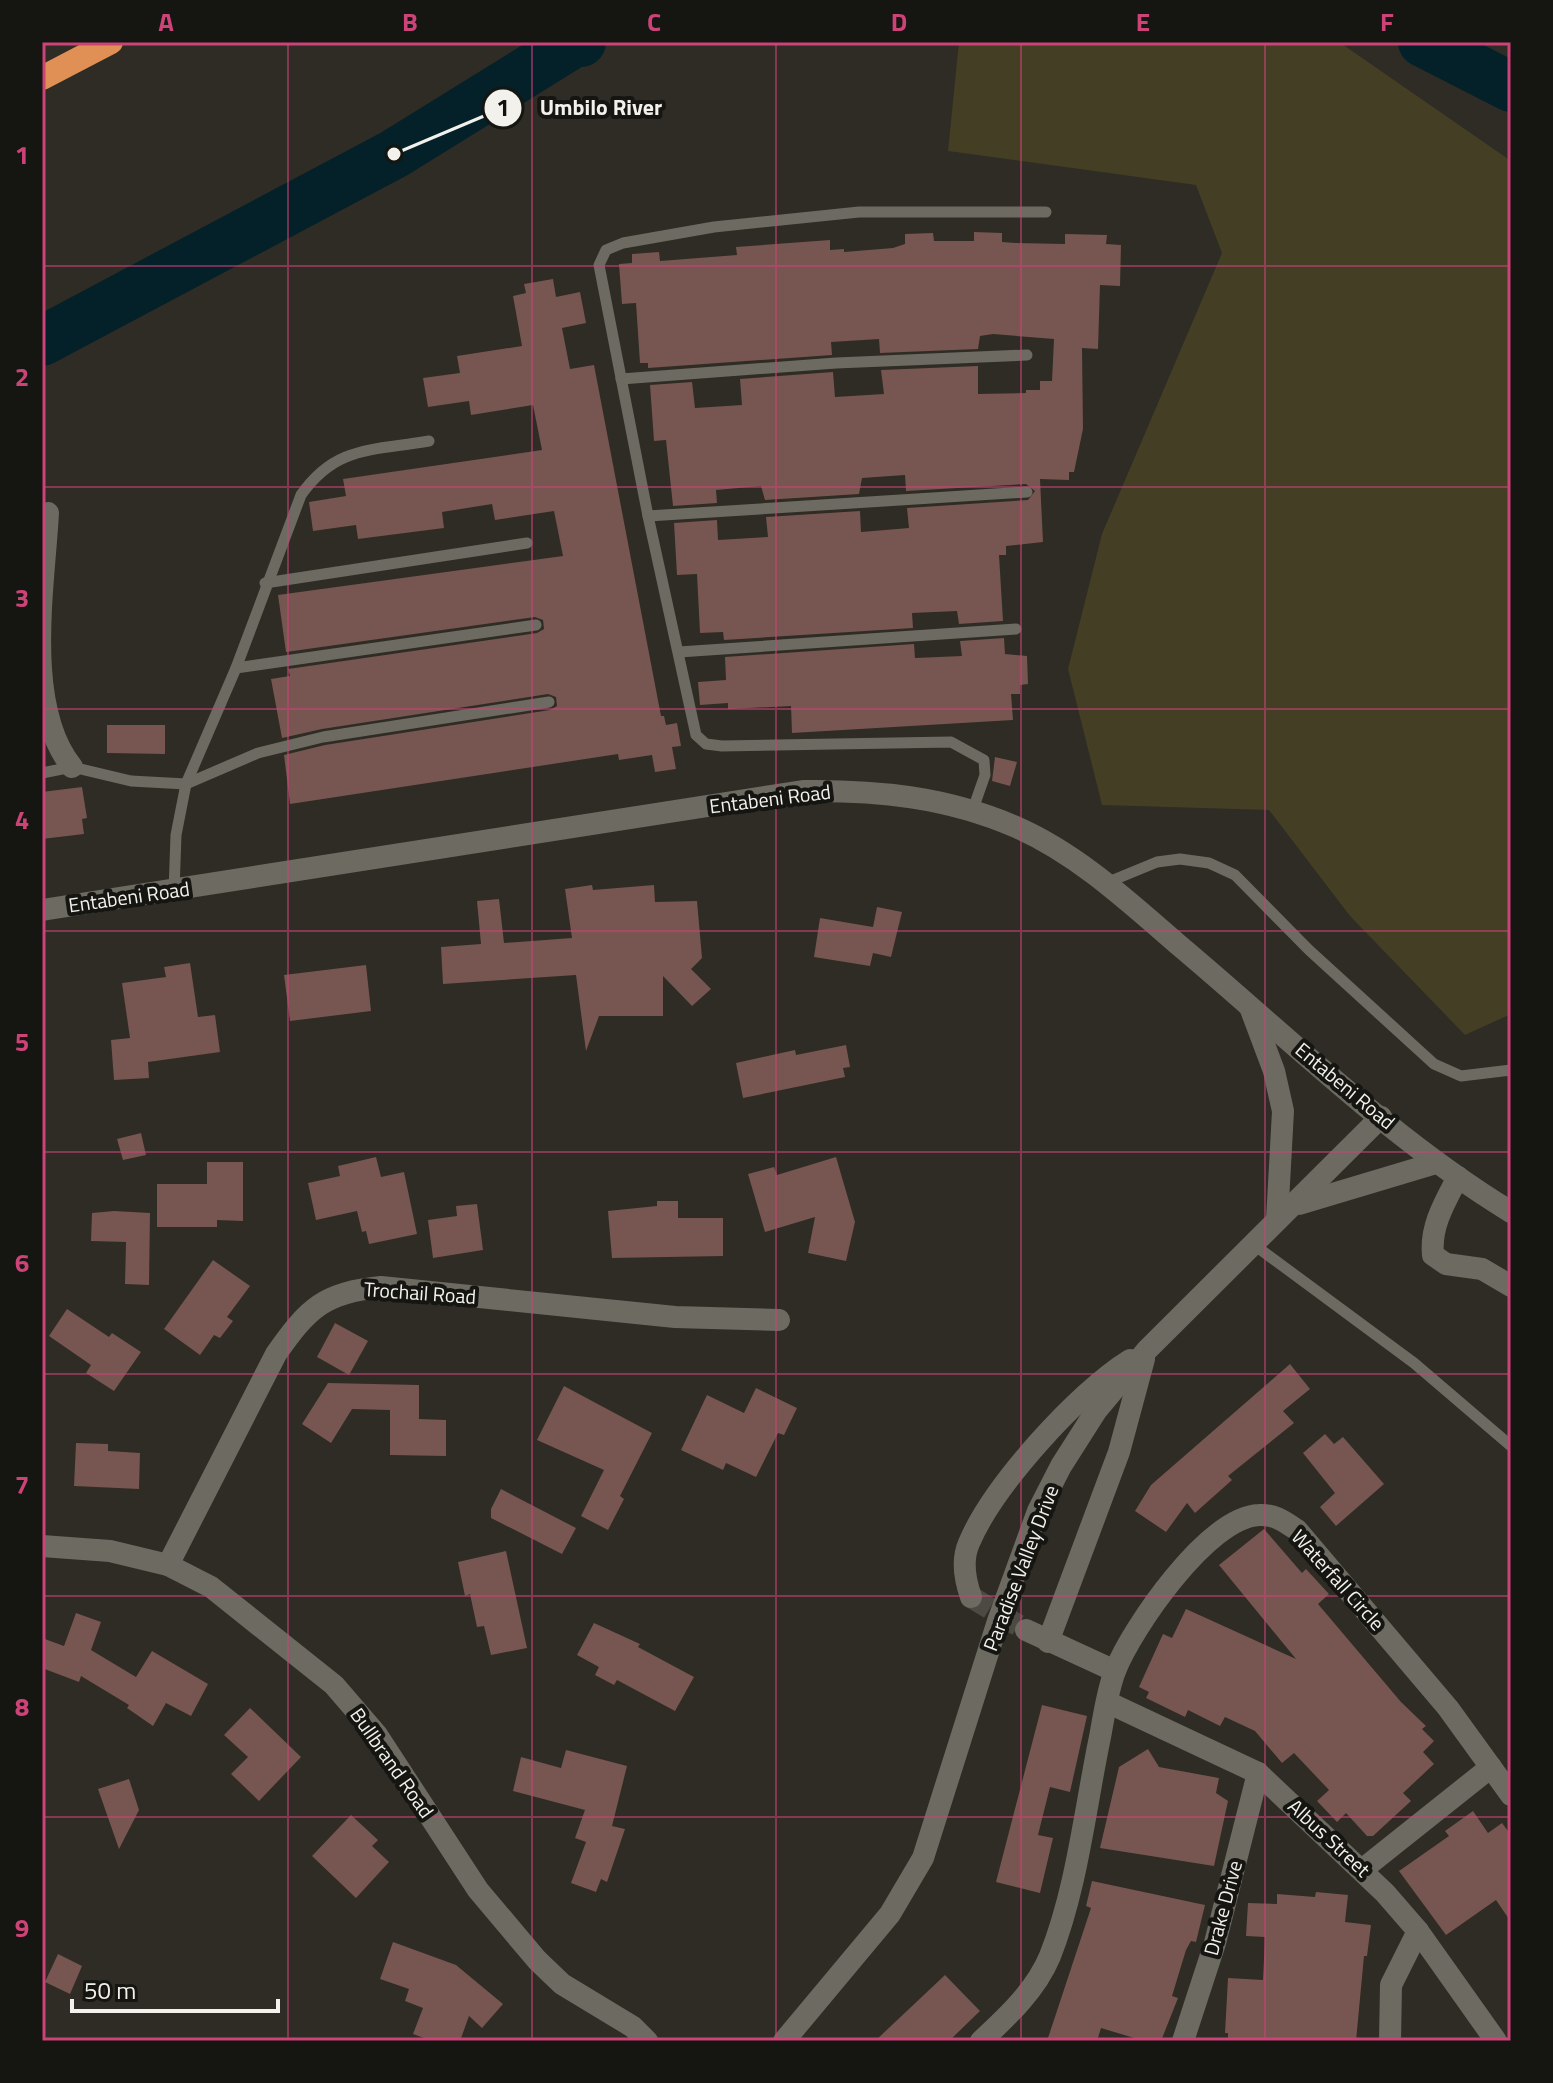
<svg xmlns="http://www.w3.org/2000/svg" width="1553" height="2083" font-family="'Titillium Web',sans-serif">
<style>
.green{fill:#443e24}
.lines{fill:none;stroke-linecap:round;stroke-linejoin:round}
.river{stroke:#042029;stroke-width:50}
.building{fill:#775550}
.minor-tunnel{stroke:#4c4a42;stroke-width:22;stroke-dasharray:22 11;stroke-linecap:butt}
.service{stroke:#6c6a61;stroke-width:11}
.minor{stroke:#6c6a61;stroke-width:22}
.motorway{stroke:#e09055;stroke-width:24}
.grid{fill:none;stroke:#cc4378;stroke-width:2;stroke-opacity:0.55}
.labels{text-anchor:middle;stroke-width:8;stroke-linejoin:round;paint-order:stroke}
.street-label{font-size:20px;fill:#f3f1ec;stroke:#151511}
.leader{fill:none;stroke:#f3f1ec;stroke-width:3}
.callout-dot{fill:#f3f1ec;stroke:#151511;stroke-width:3}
.mark-label{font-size:24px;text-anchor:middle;font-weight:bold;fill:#111}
.callout-label{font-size:22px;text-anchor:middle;font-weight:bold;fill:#f3f1ec;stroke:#151511;stroke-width:8;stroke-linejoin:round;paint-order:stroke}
.neatline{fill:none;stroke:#cc4378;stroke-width:3}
.grid-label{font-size:26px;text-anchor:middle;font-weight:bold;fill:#cc4378}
</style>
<rect width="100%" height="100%" fill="#2e2c24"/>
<polygon class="green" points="959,42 1339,42 1511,161 1511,1014 1465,1035 1350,916 1269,810 1102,805 1068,669 1102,534 1222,253 1196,185 948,151"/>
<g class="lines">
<g class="river">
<polyline points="1423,42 1511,87"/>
<polyline points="42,341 394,154 573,43 581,42"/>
</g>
</g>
<g class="building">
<polygon points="974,232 1002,233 1002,242 1016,243 1065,244 1065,234 1107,235 1106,244 1121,245 1120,286 1100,285 1098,349 1082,348 1083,429 1074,472 1069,472 1069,480 1040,479 1043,542 1006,546 1006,555 999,555 1003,621 959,624 957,611 912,613 913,628 724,640 723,632 700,633 697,574 677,575 674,523 717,520 718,540 768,537 766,517 860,511 861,532 909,528 907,508 1028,500 1035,491 1026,484 906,491 905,475 862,478 859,494 765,500 761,486 716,490 717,503 673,506 666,440 654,441 650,385 692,382 695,408 742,405 740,379 833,372 835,397 884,394 881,370 978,366 978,394 1026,393 1026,390 1040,390 1040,381 1052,381 1054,339 993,334 980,336 978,349 880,353 879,339 831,342 832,355 648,368 648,363 640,363 636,303 622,304 619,264 632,263 632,254 659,252 660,261 737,255 736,247 830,240 830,250 844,249 844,252 893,248 905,244 905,234 933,233 934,241 974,241"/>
<polygon points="553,279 556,297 580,292 586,323 562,328 570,369 594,365 661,716 664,716 666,725 677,723 681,746 672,747 676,769 655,772 652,755 619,760 618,754 290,804 284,755 325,745 550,710 557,706 556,697 548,694 322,729 282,738 271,679 290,676 288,669 537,633 544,629 543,620 535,617 286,652 278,595 563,556 554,511 495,520 492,504 442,512 444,528 358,539 356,525 313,531 309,502 346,496 343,479 542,450 533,405 471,415 469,401 428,407 423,378 460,373 457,356 522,346 513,296 526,293 524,284"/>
<polygon points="1004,638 1005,654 1027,656 1028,684 1020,685 1020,694 1011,694 1013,720 792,733 791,706 728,709 728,703 700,705 698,682 726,680 725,657 914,644 915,658 962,656 960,641"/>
<polygon points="107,725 165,725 165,754 107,753"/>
<polygon points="995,757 1017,762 1010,786 992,781"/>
<polygon points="82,787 87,818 82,819 84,834 42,839 42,792"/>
<polygon points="592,885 593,890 654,885 655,902 697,901 702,958 691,969 711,989 692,1006 663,976 663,1016 599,1016 586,1051 576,975 443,984 441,947 481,944 477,901 499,899 504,943 572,938 565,889"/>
<polygon points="877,907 902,912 891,957 873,953 870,966 814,957 820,918 873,927"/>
<polygon points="190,963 198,1017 215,1015 220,1052 148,1062 149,1078 114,1080 111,1040 130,1038 122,983 166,977 164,967"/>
<polygon points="366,965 371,1011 290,1021 284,975"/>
<polygon points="846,1045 850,1067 843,1068 845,1077 743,1098 736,1063 795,1050 796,1055"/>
<polygon points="141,1133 146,1155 123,1160 117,1139"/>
<polygon points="376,1157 381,1177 404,1172 417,1234 369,1244 366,1231 362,1232 357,1211 316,1220 308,1183 340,1176 338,1166"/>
<polygon points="836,1157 855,1222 846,1261 808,1253 815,1217 765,1232 748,1174 774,1167 777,1175"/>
<polygon points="207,1162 243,1162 243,1221 217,1220 217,1227 157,1227 157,1184 207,1184"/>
<polygon points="657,1201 678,1201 678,1218 723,1218 723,1256 612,1258 608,1211 657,1206"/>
<polygon points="477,1204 483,1250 433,1258 428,1220 457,1216 456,1206"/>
<polygon points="114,1211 150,1213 149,1285 125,1284 126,1242 91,1241 92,1213"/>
<polygon points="213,1260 250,1286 227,1317 233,1321 220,1338 214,1335 200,1355 164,1329"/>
<polygon points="67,1309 109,1337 112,1333 141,1352 114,1391 86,1373 91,1365 49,1336"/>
<polygon points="335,1323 368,1341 349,1375 317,1357"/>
<polygon points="1290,1364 1310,1389 1283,1411 1294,1423 1228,1476 1232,1480 1195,1513 1187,1503 1166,1532 1135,1511 1151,1485"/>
<polygon points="328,1383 419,1385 419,1419 446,1420 446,1456 390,1455 390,1410 352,1409 331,1443 302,1424"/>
<polygon points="564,1386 652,1433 620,1496 624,1499 608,1530 581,1516 604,1470 537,1440"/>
<polygon points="756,1388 797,1408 784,1435 778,1433 756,1477 726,1463 723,1470 681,1450 707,1395 744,1413"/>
<polygon points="1325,1434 1334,1444 1343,1437 1384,1484 1336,1526 1320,1507 1335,1493 1303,1453"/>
<polygon points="76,1443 108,1444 108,1451 140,1453 139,1489 74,1486"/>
<polygon points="501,1489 576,1528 562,1554 491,1518 491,1509"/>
<polygon points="1264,1529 1302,1573 1306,1569 1329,1594 1318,1604 1401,1702 1426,1726 1422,1729 1434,1741 1423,1752 1434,1764 1403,1793 1411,1801 1373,1836 1367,1836 1346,1813 1337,1822 1317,1801 1329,1790 1294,1753 1282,1763 1255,1731 1225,1717 1220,1726 1188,1710 1185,1717 1146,1698 1149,1692 1139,1687 1163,1634 1172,1638 1186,1609 1296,1659 1219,1565"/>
<polygon points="506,1551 527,1648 491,1655 484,1626 477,1627 470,1594 465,1596 458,1562"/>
<polygon points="76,1613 101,1622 91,1650 136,1677 152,1651 208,1684 191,1716 166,1703 153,1726 127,1708 129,1705 81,1676 79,1682 42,1668 42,1638 64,1646"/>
<polygon points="594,1623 640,1644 638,1647 694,1677 675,1711 617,1680 614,1685 595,1675 599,1667 577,1655"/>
<polygon points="1042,1705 1087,1716 1070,1792 1050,1787 1038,1835 1053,1838 1040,1893 996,1882"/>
<polygon points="250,1708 301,1757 259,1801 231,1774 248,1757 224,1735"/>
<polygon points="1148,1749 1159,1767 1219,1778 1216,1793 1228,1801 1214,1866 1100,1848 1119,1767"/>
<polygon points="566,1750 627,1766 612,1826 625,1829 607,1882 601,1879 596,1892 571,1883 586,1842 575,1838 585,1810 513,1791 521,1757 561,1768"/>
<polygon points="129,1779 139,1810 119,1849 98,1789"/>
<polygon points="1473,1811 1488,1833 1502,1823 1511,1835 1511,1922 1496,1900 1446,1935 1399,1871 1449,1836 1445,1831"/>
<polygon points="351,1815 378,1840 372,1846 389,1862 356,1898 312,1856"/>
<polygon points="1092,1881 1205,1905 1196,1942 1191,1941 1186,1950 1172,1996 1178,1998 1161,2041 1144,2041 1101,2028 1097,2041 1047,2041 1091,1908 1086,1906"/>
<polygon points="1316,1892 1348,1895 1345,1922 1371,1925 1367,1956 1364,1956 1356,2041 1228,2041 1228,2033 1225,2033 1228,1978 1263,1980 1265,1937 1246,1936 1248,1903 1277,1904 1277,1894 1315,1897"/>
<polygon points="393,1942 456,1965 503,2004 482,2028 469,2016 460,2041 432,2041 413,2034 423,2008 405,2001 409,1989 380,1979"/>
<polygon points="58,1954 82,1966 70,1994 45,1982"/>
<polygon points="945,1975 980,2011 949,2041 875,2041"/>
</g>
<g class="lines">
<polyline class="minor-tunnel" points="971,1597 1026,1630"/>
<g class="service">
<polyline points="621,379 836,363 1027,355"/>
<polyline points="648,516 1027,492"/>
<polyline points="265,583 527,543"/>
<polyline points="679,652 1016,629"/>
<polyline points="236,668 536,625"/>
<polyline points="42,773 72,767 131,781 186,784 258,753 323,737 549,702"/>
<polyline points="972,812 985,775 984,760 951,742 722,746 706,744 696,735 648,516 599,265 606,250 623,243 714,227 859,212 1046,212"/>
<polyline points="1106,883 1157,862 1180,859 1209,863 1235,875 1309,950 1434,1064 1461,1076 1511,1070"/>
<path d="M174,891L176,835L186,784L236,668L301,495C336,445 373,451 429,441"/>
<polyline points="1253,1244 1414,1363 1511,1446"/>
</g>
<g class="minor">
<path d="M48,513C44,587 23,706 72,767"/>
<path d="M42,910L803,791C877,790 947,797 1016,827C1078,854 1130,903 1181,947C1288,1037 1391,1139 1511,1212"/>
<polyline points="1250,1007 1274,1071 1283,1111 1277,1220"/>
<path d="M1458,1177C1445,1202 1430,1226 1433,1255L1446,1264L1482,1269L1511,1286"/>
<polyline points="1299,1204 1436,1163"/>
<polyline points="42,1546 110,1551 168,1565 211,1587 334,1685 377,1735 478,1890 537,1960 562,1984 633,2027 647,2041"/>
<path d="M168,1565L276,1354C308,1308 325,1292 381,1287L675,1317L779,1320"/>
<path d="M971,1597C965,1580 961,1561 969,1543C993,1486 1078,1392 1130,1360"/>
<polyline points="1026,1630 1115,1671"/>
<polyline points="1048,1642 1119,1452 1144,1359"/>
<polyline points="1107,1702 1258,1773 1385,1893 1418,1931 1496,2041"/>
<polyline points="1363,1869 1491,1767"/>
<polyline points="784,2041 890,1914 923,1858 998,1621 1038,1511 1061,1466 1096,1411 1147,1350 1381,1117"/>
<path d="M981,2041C1007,2017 1036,1990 1050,1956C1077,1888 1085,1809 1100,1737C1104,1716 1107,1692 1115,1671C1132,1628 1208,1517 1259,1515C1275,1514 1285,1522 1297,1530L1448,1708L1511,1795"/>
<polyline points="1183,2041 1215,1943 1258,1773"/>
<polyline points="1390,2041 1391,1985 1418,1931"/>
</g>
<polyline class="motorway" points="42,78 111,42"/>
</g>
<path class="grid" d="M288,42V2041M532,42V2041M776,42V2041M1021,42V2041M1265,42V2041M42,266H1511M42,487H1511M42,709H1511M42,931H1511M42,1152H1511M42,1374H1511M42,1596H1511M42,1817H1511"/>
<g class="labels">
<g class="street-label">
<text transform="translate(770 799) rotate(-7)" y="7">Entabeni Road</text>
<text transform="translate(129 897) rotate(-8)" y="7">Entabeni Road</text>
<text transform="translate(1345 1086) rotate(40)" y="7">Entabeni Road</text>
<text transform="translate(420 1293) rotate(4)" y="7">Trochail Road</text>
<text transform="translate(1021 1568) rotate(-69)" y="7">Paradise Valley Drive</text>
<text transform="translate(1338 1580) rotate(48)" y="7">Waterfall Circle</text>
<text transform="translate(392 1763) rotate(55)" y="7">Bullbrand Road</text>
<text transform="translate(1329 1838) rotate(43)" y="7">Albus Street</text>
<text transform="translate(1223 1908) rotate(-75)" y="7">Drake Drive</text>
</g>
</g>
<path class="leader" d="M394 154L503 108"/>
<g class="callout-dot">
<circle cx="394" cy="154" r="8"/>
<circle cx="503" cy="108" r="20"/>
</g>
<g class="mark-label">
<text x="503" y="116">1</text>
</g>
<g class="callout-label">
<text x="601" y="115">Umbilo River</text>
</g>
<rect width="1553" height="2083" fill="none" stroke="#151511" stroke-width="88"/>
<path d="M72 1999v12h206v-12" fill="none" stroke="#f3f1ec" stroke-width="4"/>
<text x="84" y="1999" font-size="24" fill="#f3f1ec" stroke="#151511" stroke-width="6" paint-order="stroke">50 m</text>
<rect x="44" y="44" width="1465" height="1995" class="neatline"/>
<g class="grid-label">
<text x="166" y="31">A</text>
<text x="410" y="31">B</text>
<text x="654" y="31">C</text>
<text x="899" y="31">D</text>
<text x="1143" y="31">E</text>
<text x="1387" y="31">F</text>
<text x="22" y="164">1</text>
<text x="22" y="386">2</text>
<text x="22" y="607">3</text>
<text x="22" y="829">4</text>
<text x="22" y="1051">5</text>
<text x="22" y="1272">6</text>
<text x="22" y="1494">7</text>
<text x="22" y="1716">8</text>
<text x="22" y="1937">9</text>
</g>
</svg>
